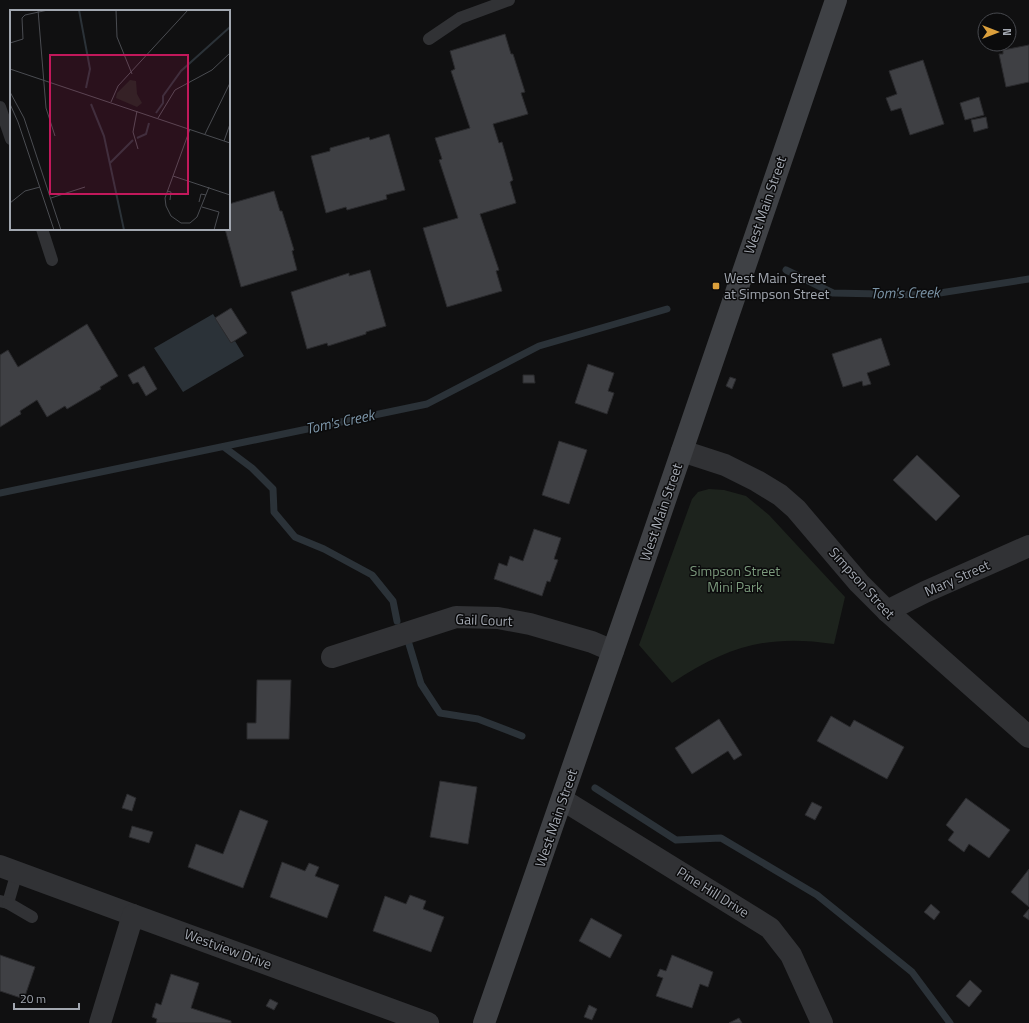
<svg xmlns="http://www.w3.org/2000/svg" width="1029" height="1023" font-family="'Titillium Web',sans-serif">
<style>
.green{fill:#1d231d}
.water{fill:#2b3238}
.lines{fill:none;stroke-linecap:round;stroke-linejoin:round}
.stream{stroke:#2b3238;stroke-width:7}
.building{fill:#3f4044;stroke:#2a2a2d}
.service{stroke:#313235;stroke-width:12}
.minor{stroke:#313235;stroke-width:22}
.secondary{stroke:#3f4145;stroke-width:22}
.poi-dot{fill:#dca03c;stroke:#0b0b0c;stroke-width:1.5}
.labels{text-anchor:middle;stroke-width:3;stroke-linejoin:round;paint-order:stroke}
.street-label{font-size:14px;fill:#a2a7b0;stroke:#0b0b0c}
.poi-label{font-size:14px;fill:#a2a7b0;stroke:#0b0b0c;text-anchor:start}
.park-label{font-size:14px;fill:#7b997c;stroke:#0b0b0c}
.water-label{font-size:15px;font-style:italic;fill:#7c95a8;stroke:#0b0b0c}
.inset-river{fill:none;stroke:#2b3238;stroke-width:2}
.inset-road{fill:none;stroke:#4a4c51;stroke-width:1}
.view{fill:#c2185b;fill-opacity:0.15;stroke:#c2185b;stroke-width:2}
.inset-edge{fill:none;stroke:#a2a7b0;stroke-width:2}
</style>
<rect width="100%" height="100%" fill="#101011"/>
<path class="green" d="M709,489L724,490L746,496L769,515L845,597L834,644C768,634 728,646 672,683L639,645L692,499L698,492Z"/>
<polygon class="water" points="213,314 231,343 235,341 244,356 183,392 154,348"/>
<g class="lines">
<g class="stream">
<polyline points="786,270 833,293 927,295 1029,279"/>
<polyline points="224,447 252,468 273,489 274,512 295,537 324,549 372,575 393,601 397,621"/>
<polyline points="0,493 427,404 539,346 667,309"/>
<polyline points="409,644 421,684 440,713 478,719 522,736"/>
<polyline points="595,788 676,840 721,838 817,895 912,972 950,1023"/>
</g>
</g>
<g class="building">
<polygon points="505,34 511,54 513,54 525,92 521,93 528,114 493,124 499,143 502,142 513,180 510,182 516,203 480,214 499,270 496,271 502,291 447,307 423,228 458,218 439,160 442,159 435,138 470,128 451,71 455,69 450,51"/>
<polygon points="1029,45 1029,82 1006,87 999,54 1003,54 1003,50"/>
<polygon points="923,60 944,124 910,135 901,108 891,111 886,98 897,94 889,71"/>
<polygon points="979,97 984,115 965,120 960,103"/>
<polygon points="986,117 988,128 974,132 971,120"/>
<polygon points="389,134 405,190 386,195 387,199 347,210 346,207 326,213 311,156 330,151 330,148 369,137 370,140"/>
<polygon points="274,191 280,211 282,211 294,250 292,251 297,270 241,287 225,229 229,229 229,204"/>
<polygon points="370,270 386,326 366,332 366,334 328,346 327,343 307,349 291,292 349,273 349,276"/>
<polygon points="231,308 247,333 231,343 215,318"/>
<polygon points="87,324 118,376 100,387 101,389 67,409 65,406 47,417 37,400 20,411 21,414 0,427 0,355 8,350 18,367"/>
<polygon points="881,338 890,365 867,373 871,384 863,386 862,381 843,387 832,354"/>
<polygon points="588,364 614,373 608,391 614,393 607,414 575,403"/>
<polygon points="144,366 157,389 146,396 138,382 133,384 128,375"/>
<polygon points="523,375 534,375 535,383 523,383"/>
<polygon points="730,377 736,379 732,389 726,386"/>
<polygon points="559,441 587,450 569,504 542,495"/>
<polygon points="917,455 960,496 936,521 893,480"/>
<polygon points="534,529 561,538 554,559 558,560 550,582 547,581 542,596 494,579 499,563 507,566 510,556 523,561"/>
<polygon points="257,680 291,680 289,739 247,739 247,723 256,723"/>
<polygon points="831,716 850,727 854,720 904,747 887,779 817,741"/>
<polygon points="719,719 742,755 734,760 728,751 692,774 675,748"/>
<polygon points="440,781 477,787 468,844 430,837"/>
<polygon points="127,794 136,798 132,811 122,808"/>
<polygon points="966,798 1010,830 989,858 969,844 964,852 948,840 954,832 946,825"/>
<polygon points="812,802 822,807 815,820 805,815"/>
<polygon points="240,810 268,821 243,888 188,867 196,844 223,854"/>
<polygon points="132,826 153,832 149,843 129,837"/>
<polygon points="282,862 305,871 309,863 319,867 315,876 339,885 327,918 270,897"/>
<polygon points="1029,869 1029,907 1011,892"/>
<polygon points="410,895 426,901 423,909 444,917 431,952 373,931 385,896 406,904"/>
<polygon points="931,904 940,912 934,920 924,912"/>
<polygon points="1029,909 1029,920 1023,916"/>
<polygon points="591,918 622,935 610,958 579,941"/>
<polygon points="0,955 35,967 24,999 0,991"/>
<polygon points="672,955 713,972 708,987 700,984 692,1008 656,996 663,978 657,976 660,969 666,971"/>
<polygon points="171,974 199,983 191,1008 231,1021 231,1023 156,1023 157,1019 152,1017 156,1003 161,1005"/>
<polygon points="970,980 982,991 969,1007 956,996"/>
<polygon points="270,999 278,1003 274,1010 266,1006"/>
<polygon points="589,1005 597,1009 592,1020 584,1017"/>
<polygon points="739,1018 742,1023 729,1023"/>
</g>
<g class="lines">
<g class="service">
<polyline points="429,39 460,18 509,0"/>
<polyline points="0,107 11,139"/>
<polyline points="42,229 52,260"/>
<polyline points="0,901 8,903 17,872"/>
<polyline points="8,903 32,917"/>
</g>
<g class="minor">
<polyline points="682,451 725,465 757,481 780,495 796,509 859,583 887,611 1029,737"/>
<polyline points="887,611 925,592 1029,546"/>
<polyline points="332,657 456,617 498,618 530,624 592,642 613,651"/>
<polyline points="563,800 770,928 791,955 822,1023"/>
<polyline points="0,866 133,915"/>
<polyline points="100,1023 133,915 428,1023"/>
</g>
<path class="secondary" d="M484,1023C604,683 719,341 836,0"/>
</g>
<rect class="poi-dot" x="712" y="282" width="8" height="8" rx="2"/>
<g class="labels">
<g class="street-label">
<text transform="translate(765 205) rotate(-71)" y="5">West Main Street</text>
<text transform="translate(661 512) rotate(-71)" y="5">West Main Street</text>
<text transform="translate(957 578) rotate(-24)" y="5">Mary Street</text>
<text transform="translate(862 583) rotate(48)" y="5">Simpson Street</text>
<text transform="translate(484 620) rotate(2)" y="5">Gail Court</text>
<text transform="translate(556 818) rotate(-71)" y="5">West Main Street</text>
<text transform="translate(713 892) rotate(32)" y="5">Pine Hill Drive</text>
<text transform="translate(228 949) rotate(20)" y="5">Westview Drive</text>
</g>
<g class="poi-label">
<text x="724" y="283">West Main Street<tspan x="724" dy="16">at Simpson Street</tspan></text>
</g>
<g class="park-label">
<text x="735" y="576">Simpson Street<tspan x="735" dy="16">Mini Park</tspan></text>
</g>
<g class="water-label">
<text transform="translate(905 293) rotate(-1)" y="5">Tom's Creek</text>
<text transform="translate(340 422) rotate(-12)" y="5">Tom's Creek</text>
</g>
</g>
<g transform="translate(10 10)">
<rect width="220" height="220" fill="#101011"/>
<path d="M120,70L126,71L127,84L132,93L127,97L106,88L107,83Z" fill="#1d231d"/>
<path class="inset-river" d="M69,0L80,59L76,78M81,94L94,126L114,220M146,103L153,93V86L171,61L220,17M127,128L136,124L139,113M100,153L123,130"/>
<path class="inset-road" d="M28,0L36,98L45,126M106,0L107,27L122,64M0,33L13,29L12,8L15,5L38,0M0,59L220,133M0,82L14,108L51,220M101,92L108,76L178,0M0,94L8,112L44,220M127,101L123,122L128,139M148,108L165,80L202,60L220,43M180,119L163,166L220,185M195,124L220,73M214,131L220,114M163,166L155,188L156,196L161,206L171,213H180L187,207L199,177M157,181L161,182L160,190M41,188L75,177M189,192L191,184L196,185M0,193L15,181L30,177M192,197L209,202L204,220"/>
<path class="view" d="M40,45H178V184H40Z"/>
<rect width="220" height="220" class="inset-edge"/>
</g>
<g transform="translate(997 32) rotate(90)"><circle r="19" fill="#0b0b0c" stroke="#47494e"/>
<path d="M0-3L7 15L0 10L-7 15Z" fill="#dca03c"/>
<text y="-6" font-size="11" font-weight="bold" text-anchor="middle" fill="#a2a7b0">N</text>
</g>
<path d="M14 1003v6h65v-6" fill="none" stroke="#a2a7b0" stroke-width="2"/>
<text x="20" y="1003" font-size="12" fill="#a2a7b0" stroke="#0b0b0c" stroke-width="3" paint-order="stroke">20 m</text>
</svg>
